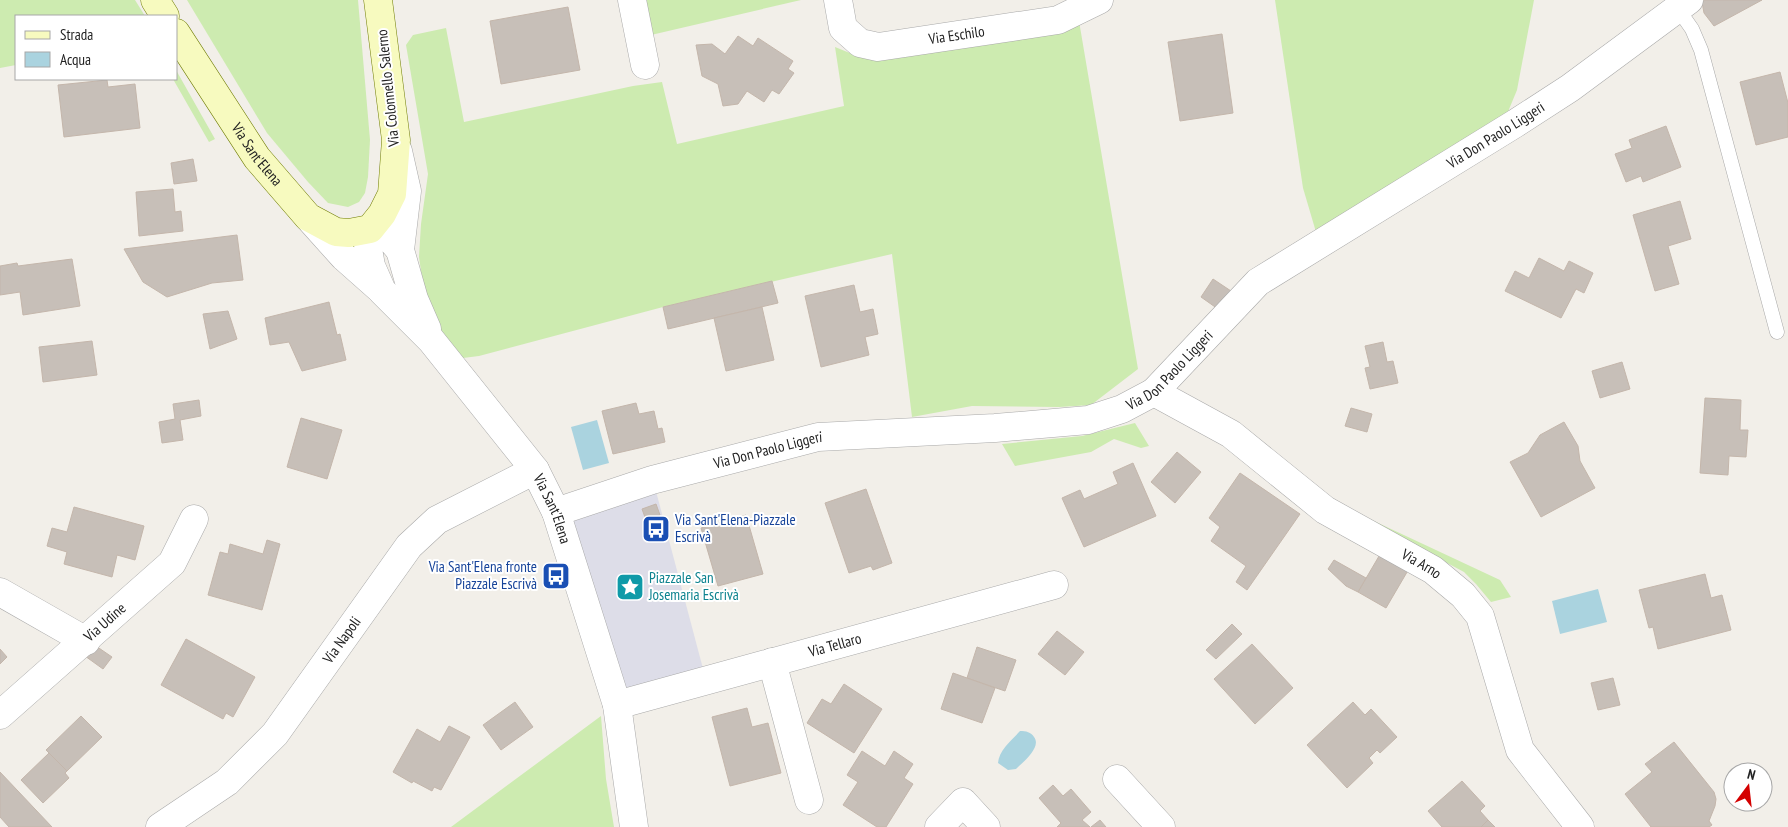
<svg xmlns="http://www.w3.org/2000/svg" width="1788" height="827" font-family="'PT Sans Narrow',sans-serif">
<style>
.grass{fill:#cdebb0}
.plaza{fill:#dddde8}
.water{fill:#aad3df}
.building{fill:#c7bfb8;stroke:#c4b6ab}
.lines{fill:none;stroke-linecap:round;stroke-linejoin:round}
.lane-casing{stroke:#a9a9a9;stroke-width:15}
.street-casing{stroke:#a9a9a9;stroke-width:29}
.secondary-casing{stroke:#707d05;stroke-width:29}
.lane{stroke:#fff;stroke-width:14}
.street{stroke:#fff;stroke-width:28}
.secondary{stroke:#f7fabf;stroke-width:28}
.labels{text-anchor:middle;stroke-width:4;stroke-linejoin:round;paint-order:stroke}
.street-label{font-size:15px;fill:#222;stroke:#fff}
.transit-label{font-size:15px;fill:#164399;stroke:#fff;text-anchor:start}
.culture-label{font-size:15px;fill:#0d838f;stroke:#fff;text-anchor:start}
</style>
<rect width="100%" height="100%" fill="#f2efe9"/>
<g class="grass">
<polygon points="0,0 135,0 145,16 16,16 16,65 0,68"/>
<polygon points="187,0 358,0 370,140 368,177 365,193 359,202 348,207 328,203 308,182 267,133"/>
<polygon points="644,0 801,0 651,35"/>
<polygon points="1275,0 1534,0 1517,90 1505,119 1316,232 1303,188"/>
<polygon points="1079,21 1138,369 1091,405 1059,407 972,406 912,417 892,254 663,307 479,356 463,358 443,335 429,305 423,285 419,257 421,224 428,174 406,45 413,35 446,28 464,122 633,86 662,82 677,144 844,106 835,47 862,58 877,57"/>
<polygon points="176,70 215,139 209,142 173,79 176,79"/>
<polygon points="1135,423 1149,446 1141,448 1114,439 1091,452 1015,466 1002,444 1082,436"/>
<polygon points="1329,500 1500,580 1511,597 1491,602 1476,584 1464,572"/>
<polygon points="601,716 606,779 614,827 451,827"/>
</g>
<polygon class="plaza" points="652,480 657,495 706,680 617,705 556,512"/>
<g class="water">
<polygon points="597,420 609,463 583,470 571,427"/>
<polygon points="1598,589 1607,622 1560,634 1552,601"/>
<path d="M1020,731C1026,731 1031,732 1034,737C1042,747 1023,762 1016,769L1008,770L998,763C999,750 1012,740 1020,731Z"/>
</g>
<g class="building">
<polygon points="1705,0 1762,0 1714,26 1704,13 1702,2"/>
<polygon points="568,7 580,70 501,84 490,21"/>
<polygon points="1222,34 1233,113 1180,121 1168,42"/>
<polygon points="738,36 753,46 758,38 793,61 788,69 794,73 779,94 772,90 764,102 747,91 738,104 723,106 718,84 702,76 696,45 712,44 725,54"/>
<polygon points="1780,72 1788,103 1788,137 1756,145 1740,82"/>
<polygon points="107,80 108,87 135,84 140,128 64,137 58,85"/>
<polygon points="1666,126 1681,167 1643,182 1641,176 1626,182 1615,154 1632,148 1629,140"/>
<polygon points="193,159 197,181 174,184 171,163"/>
<polygon points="173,189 175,212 181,211 183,231 139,236 136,192"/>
<polygon points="1680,201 1691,239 1668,246 1679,284 1655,291 1633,215"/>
<polygon points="237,235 243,280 212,283 167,297 143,282 124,249"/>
<polygon points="1539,258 1564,271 1569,261 1593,273 1584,293 1576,289 1561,318 1505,291 1515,271 1529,278"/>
<polygon points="72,259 80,306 23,315 20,292 0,295 0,266 17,263 18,266"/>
<polygon points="1213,279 1231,291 1218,309 1201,297"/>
<polygon points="772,281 778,303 668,329 663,307"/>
<polygon points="854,285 860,312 873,309 878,334 865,337 869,355 821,367 805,296"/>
<polygon points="329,302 337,335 340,334 346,360 302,371 289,342 270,345 265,318"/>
<polygon points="762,307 774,360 726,371 714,318"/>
<polygon points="228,311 237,339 210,349 203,314"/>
<polygon points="92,341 97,375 43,382 39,347"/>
<polygon points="1383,342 1387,362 1393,361 1398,383 1370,389 1365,368 1370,367 1365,346"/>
<polygon points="1622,362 1630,389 1600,398 1592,371"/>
<polygon points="1705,398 1741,400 1740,430 1748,430 1746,457 1729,456 1728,475 1700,473"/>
<polygon points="199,400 201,416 180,420 183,440 162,443 159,422 175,419 173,404"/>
<polygon points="636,403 639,414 654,411 658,429 662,428 665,442 613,454 602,411"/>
<polygon points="1351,408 1372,414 1367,432 1345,426"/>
<polygon points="301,418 342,430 327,479 287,467"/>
<polygon points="1564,422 1578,446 1580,461 1595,488 1541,517 1510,462 1528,453 1540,435"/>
<polygon points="1177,452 1201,472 1175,503 1151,482"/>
<polygon points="1133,463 1156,516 1084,547 1062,498 1080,490 1084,499 1118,484 1113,472"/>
<polygon points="1240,473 1300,514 1247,590 1236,582 1246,566 1211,541 1220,527 1209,518"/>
<polygon points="866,489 892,563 873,570 871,566 849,573 825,503"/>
<polygon points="656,504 660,515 646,520 642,509"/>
<polygon points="74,507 144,526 135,560 117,555 112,577 64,564 67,552 47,546 52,528 67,532"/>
<polygon points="746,515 763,574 718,586 701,528"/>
<polygon points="267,540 280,544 262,610 208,595 220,552 228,554 230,544 263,554"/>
<polygon points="1382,551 1410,567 1386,608 1358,592"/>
<polygon points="1334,560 1366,578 1358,592 1346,586 1328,569"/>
<polygon points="1705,574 1711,598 1722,595 1731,630 1658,649 1653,627 1649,628 1639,590"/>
<polygon points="1232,624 1242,634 1216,659 1206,650"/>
<polygon points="1057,631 1084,652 1065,675 1038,654"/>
<polygon points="186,639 255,677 233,717 226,713 223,719 161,685"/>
<polygon points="93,644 112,657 103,669 85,656"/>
<polygon points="1252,644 1293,688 1255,724 1214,679"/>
<polygon points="977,647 1016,660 1005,691 967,678"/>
<polygon points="0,649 7,657 0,664"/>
<polygon points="953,673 995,688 982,723 941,709"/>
<polygon points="1613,678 1620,705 1598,710 1591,683"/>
<polygon points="844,684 882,709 854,753 807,723 822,699 831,704"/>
<polygon points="515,702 533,727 501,750 483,725"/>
<polygon points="1353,702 1365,715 1371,709 1397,737 1380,753 1377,750 1369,758 1373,763 1347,788 1307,745"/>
<polygon points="747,708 752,727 768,723 781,773 730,786 712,717"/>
<polygon points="81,716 102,737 67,771 46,750"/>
<polygon points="449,726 470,737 441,790 434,787 432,791 413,781 412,783 393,772 417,729 440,742"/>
<polygon points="1674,742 1714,792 1716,799 1715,806 1709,821 1712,825 1709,827 1651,827 1625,794 1652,772 1645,764"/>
<polygon points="862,751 885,766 894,751 913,764 904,778 913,784 886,827 877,827 843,805 858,782 847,775"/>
<polygon points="49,753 67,771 65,773 69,778 43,803 21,780"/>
<polygon points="0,772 52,827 9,827 0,817"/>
<polygon points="1462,781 1485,806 1480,811 1488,820 1481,827 1442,827 1428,811"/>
<polygon points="1053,785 1063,796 1071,789 1091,812 1082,820 1090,827 1057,827 1061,823 1039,798"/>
<polygon points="1100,820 1106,827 1091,827"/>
<polygon points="1488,820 1495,827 1481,827"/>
</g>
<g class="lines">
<defs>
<polyline id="lane" points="1678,9 1692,29 1701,50 1777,332"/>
<g id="street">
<polyline points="632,0 645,65"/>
<path id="s1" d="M838,0L843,28L860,43L878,47L1058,20L1099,0"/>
<polyline points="398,151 407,191 400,250 414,299 427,329"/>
<polyline points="309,218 344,257 379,288"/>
<path id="s2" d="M400,250L387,235L370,229L368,249L371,266L382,291L431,340L535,470L556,512L617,705L634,827"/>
<path id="s3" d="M1154,392L1231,434L1325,510L1433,570L1463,595L1480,616L1520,750L1580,827"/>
<path id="s4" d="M556,512L652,480L818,437L995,428L1088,420L1122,409L1154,392L1258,282L1516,123L1570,88L1689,0"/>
<polyline points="0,592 86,641"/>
<polyline points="772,662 809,800"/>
<path id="s5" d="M617,705L1054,585"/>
<path id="s6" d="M0,715L172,563L194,519"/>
<polyline points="1117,779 1161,827"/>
<path id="s7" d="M160,827L227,782L275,734L409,546L437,520L535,470"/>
<polyline points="939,827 963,802 986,827"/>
</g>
<g id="secondary">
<polyline points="155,0 165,16"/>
<path id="s8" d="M176,33L257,158L308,217L336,232L349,233L370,229L382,214L392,194L396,140L378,0"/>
</g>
</defs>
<use href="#lane" class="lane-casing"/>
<use href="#street" class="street-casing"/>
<use href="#secondary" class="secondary-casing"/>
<use href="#lane" class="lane"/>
<use href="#street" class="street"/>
<use href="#secondary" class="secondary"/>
</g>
<defs>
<symbol id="bus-square" viewBox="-11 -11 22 22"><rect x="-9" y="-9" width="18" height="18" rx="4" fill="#1a4fb4" stroke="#fff"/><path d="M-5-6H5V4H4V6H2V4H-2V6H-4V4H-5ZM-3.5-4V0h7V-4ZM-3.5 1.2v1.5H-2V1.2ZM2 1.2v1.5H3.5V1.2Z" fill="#fff"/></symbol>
<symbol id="sight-square" viewBox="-11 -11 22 22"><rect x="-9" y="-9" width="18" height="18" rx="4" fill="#0f9aa8" stroke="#fff"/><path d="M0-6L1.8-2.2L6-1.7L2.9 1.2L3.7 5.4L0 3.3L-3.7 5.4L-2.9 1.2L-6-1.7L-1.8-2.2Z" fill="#fff"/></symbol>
</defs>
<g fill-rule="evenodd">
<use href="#bus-square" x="640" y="513" width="32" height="32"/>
<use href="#bus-square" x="540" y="560" width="32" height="32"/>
<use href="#sight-square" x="614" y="571" width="32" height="32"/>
</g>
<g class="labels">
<g class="street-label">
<text dy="5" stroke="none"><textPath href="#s1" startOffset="149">Via Eschilo</textPath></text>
<text transform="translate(388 88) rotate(-96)" y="5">Via Colonnello Salerno</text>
<text dy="5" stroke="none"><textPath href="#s4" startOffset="1046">Via Don Paolo Liggeri</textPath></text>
<text dy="5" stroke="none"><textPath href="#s8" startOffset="146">Via Sant'Elena</textPath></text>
<text dy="5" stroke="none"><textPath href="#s4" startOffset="641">Via Don Paolo Liggeri</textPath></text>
<text dy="5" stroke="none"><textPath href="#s4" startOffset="221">Via Don Paolo Liggeri</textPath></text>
<text dy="5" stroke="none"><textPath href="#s2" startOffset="381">Via Sant'Elena</textPath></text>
<text dy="5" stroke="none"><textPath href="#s3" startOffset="319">Via Arno</textPath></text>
<text dy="5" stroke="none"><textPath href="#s6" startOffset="140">Via Udine</textPath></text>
<text dy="5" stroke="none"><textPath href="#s7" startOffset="264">Via Napoli</textPath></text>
<text dy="5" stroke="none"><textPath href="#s5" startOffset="226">Via Tellaro</textPath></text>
</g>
<g class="transit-label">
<text x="675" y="525">Via Sant'Elena-Piazzale<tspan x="675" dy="17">Escrivà</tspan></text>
<text x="537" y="572" text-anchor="end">Via Sant'Elena fronte<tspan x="537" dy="17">Piazzale Escrivà</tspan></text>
</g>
<g class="culture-label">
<text x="649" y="583">Piazzale San<tspan x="649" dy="17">Josemaria Escrivà</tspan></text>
</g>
</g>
<rect x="15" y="15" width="162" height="65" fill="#ffffff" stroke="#a7a7a7"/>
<rect x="25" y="31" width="25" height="8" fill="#f7fabf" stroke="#a7a7a7"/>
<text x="60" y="40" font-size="15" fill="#222222">Strada</text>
<rect x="25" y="52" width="25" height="15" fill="#aad3df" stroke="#a7a7a7"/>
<text x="60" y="65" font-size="15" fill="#222222">Acqua</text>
<g transform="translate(1748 787) rotate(15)"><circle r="24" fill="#ffffff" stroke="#a7a7a7"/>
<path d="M0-4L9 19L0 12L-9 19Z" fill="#d40000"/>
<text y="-8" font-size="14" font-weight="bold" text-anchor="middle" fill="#222222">N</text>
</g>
</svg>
